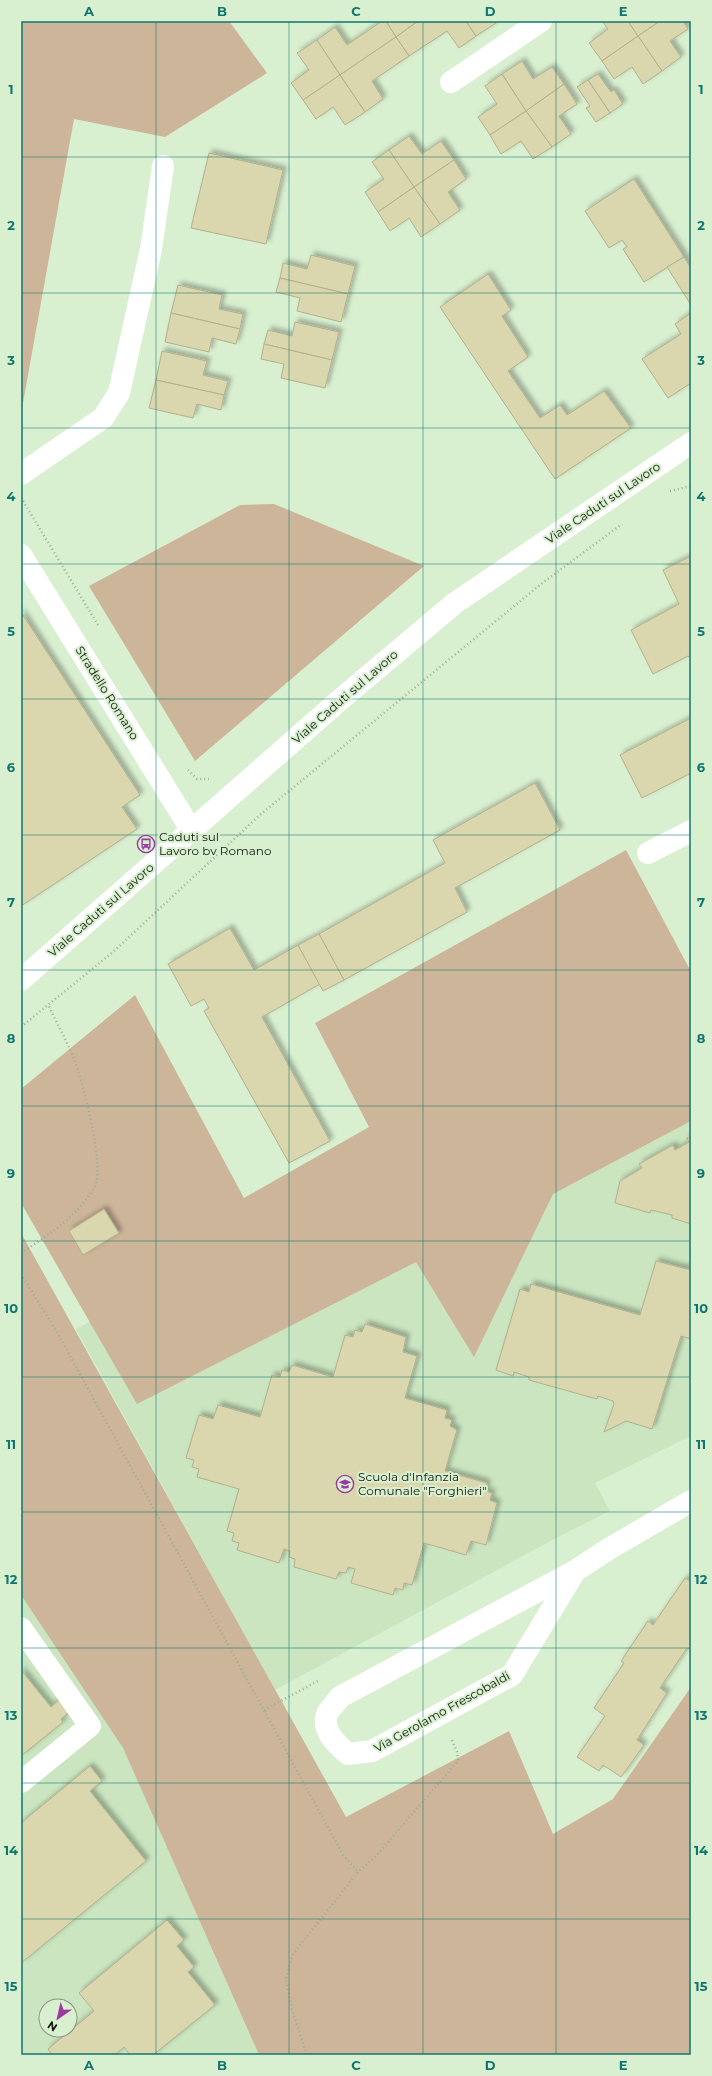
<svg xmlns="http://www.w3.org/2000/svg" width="712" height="2076" font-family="Montserrat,sans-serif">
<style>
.built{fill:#cae5c0;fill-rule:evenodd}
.green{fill:#cdb59a}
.building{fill:#dad6ad;stroke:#b3b08d;filter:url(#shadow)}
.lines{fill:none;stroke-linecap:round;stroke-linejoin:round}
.path{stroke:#9bad94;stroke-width:2.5;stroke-dasharray:1 3;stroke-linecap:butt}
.minor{stroke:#fff;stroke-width:22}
.grid{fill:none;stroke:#0f766e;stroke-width:1;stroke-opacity:0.55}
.labels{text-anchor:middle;stroke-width:4;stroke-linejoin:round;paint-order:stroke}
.street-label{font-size:12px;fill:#10180d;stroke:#d9f0d0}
.poi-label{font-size:12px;fill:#10180d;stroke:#d9f0d0;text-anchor:start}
.neatline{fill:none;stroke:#0f766e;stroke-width:1.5}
.grid-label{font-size:13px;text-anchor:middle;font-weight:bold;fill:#0f766e}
</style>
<defs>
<filter id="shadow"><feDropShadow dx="3.5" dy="-3.5" stdDeviation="2" flood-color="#0004"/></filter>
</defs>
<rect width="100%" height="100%" fill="#d9f0d0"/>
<g class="built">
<polygon points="691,997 691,1436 595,1483 610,1511 558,1537 275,1690 76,1329"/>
<path d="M21,1595L123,1748L259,2055H21ZM46,2006H70V2030H46Z"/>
</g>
<g class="green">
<polygon points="21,21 229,21 267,73 165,137 74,119 21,414"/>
<polygon points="274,504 424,566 195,761 89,586 240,505"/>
<polygon points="626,850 689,968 691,968 691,1121 553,1194 474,1357 416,1262 137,1404 21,1203 21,1089 135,995 244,1198 369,1127 315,1023"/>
<polygon points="21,1233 346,1817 509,1731 553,1834 613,1799 691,1687 691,2055 259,2055 123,1748 21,1595"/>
</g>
<g class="building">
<polygon points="382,21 386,21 396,37 340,75 317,40 335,27 347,45"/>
<polygon points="386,21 418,21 396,37"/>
<polygon points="418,21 466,21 476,36 459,48 447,31 409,56 396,37"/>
<polygon points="466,21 495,21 496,23 476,36"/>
<polygon points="602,21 628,21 638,36 602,61 589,43 608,29"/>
<polygon points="628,21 660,21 638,36"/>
<polygon points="660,21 683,21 688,29 670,41 681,57 662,71 638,36"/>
<polygon points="638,36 662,71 643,84 632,67 614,79 602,61"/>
<polygon points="396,37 409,56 372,81 383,99 365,112 340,75"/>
<polygon points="317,40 340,75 303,100 291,83 309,70 297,53"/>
<polygon points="522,61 533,79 552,67 564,84 526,111 502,74"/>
<polygon points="502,74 526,111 490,135 478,117 497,104 485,86"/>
<polygon points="598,74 611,92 614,90 623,104 610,113 588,80"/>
<polygon points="340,75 365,112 345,125 333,107 316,119 303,100"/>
<polygon points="588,80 610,113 596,122 586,108 590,106 577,87"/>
<polygon points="564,84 577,104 559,116 571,134 552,147 526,111"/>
<polygon points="526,111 552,147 533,159 521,141 501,154 490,135"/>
<polygon points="409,136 422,154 441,141 454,160 414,187 389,150"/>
<polygon points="389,150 414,187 378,212 365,192 384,179 372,162"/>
<polygon points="209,153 283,170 266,244 191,228"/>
<polygon points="454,160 466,179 448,192 460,210 440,224 414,187"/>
<polygon points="634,179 684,257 644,282 623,249 627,247 622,240 609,248 585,211"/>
<polygon points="414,187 440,224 421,237 409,218 390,231 378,212"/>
<polygon points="311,255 355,266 348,294 280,278 283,263 307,269"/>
<polygon points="684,257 691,268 691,305 667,267"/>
<polygon points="488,274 511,310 502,316 528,357 508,371 540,418 560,405 567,415 604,391 631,428 555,479 440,307"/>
<polygon points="280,278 348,294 341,322 297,311 300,298 276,292"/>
<polygon points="178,285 222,295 219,309 243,314 240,329 171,313"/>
<polygon points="171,313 240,329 236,344 212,338 209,352 165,342"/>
<polygon points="691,313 691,383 668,398 642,359 681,334 675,324"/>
<polygon points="295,322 339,332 332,360 264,344 268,330 292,336"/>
<polygon points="264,344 332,360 325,388 281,378 284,364 261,359"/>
<polygon points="162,351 207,361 203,375 228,381 224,395 156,380"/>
<polygon points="156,380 224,395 221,410 197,404 193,418 149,408"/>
<polygon points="691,556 691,659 688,656 653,674 631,630 679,604 663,570"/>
<polygon points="21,612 140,795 122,807 137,829 21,906"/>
<polygon points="691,718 691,773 642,798 620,755"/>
<polygon points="535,783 560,830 455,888 467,912 344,980 319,934 445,863 433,840"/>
<polygon points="230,928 254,970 298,945 320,984 262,1017 330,1141 289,1163 204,1011 209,1008 204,999 191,1006 168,964"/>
<polygon points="319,934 344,980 323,991 298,945"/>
<polygon points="691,1136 691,1224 672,1218 672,1215 651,1210 650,1213 615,1203 620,1181 642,1168 639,1164 673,1145 675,1150 689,1142 687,1138"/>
<polygon points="104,1209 119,1233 83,1255 69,1231"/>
<polygon points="656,1261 691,1270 691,1339 681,1336 652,1429 626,1421 604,1432 614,1404 613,1401 598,1396 597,1399 529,1380 529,1377 514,1372 513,1376 496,1370 520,1289 529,1292 531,1284 640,1315"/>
<polygon points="365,1324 406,1337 403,1352 417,1356 405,1398 447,1410 445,1418 452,1420 450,1426 457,1430 445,1471 487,1483 485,1491 492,1493 490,1500 497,1503 486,1545 471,1541 466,1555 424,1543 412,1585 404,1583 403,1590 395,1588 393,1595 351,1583 355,1569 348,1567 346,1573 339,1572 336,1579 294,1567 295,1559 289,1557 290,1551 284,1549 279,1563 237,1550 239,1543 232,1541 234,1533 227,1531 239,1489 197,1477 199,1469 192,1467 194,1460 186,1458 199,1415 213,1419 218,1405 260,1417 272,1375 280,1377 282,1370 289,1372 292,1365 333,1377 345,1335 353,1337 355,1330 362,1332"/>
<polygon points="685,1578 691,1582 691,1650 687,1648 660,1688 667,1693 637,1740 644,1745 621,1777 603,1765 599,1771 577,1757 605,1716 594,1708 624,1663 621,1661 648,1621 653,1625"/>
<polygon points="21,1670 51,1707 60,1699 69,1712 61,1719 63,1722 21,1756"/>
<polygon points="90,1766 102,1781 90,1791 146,1861 21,1963 21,1823"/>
<polygon points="167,1920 184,1940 177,1946 194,1967 188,1972 215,2005 153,2055 130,2055 124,2047 115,2055 52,2055 48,2049 94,2011 79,1993"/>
</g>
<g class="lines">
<g class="path">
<polyline points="670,491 691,486"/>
<polyline points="23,501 98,625"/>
<polyline points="188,770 197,779 209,779"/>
<polyline points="21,1027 113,952 261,814 541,584 622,524"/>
<path d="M21,1253C48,1235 79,1216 95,1186C105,1167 83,1083 75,1062C68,1042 56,1023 48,1004"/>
<polyline points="21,1274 57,1332 343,1855 358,1872"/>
<polyline points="264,1710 318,1681"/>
<polyline points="307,2055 292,2010 286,1979 293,1954 358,1872 376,1856 458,1761 457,1752 451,1738"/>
</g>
<g class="minor">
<polyline points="451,82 541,21"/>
<polyline points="21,474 103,418 119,393 151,249 163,166"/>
<polyline points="21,555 192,831"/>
<polyline points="648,853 691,831"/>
<polyline points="21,980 341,699 455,603 691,443"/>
<path d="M575,1571L512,1675L372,1751L348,1754C336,1744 320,1729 328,1712C331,1707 337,1702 340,1697L575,1571L607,1550L691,1501"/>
<polyline points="21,1628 90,1726 21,1782"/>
</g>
</g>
<path class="grid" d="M156,21V2055M289,21V2055M423,21V2055M556,21V2055M21,157H691M21,293H691M21,428H691M21,564H691M21,699H691M21,835H691M21,970H691M21,1106H691M21,1241H691M21,1377H691M21,1512H691M21,1648H691M21,1783H691M21,1919H691"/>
<defs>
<symbol id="bus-ring" viewBox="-11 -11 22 22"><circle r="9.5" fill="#d9f0d0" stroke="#9b39a0" stroke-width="1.5"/><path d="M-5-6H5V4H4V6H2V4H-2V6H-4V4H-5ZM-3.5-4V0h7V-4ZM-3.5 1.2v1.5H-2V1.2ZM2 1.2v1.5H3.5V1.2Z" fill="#9b39a0"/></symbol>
<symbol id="school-ring" viewBox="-11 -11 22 22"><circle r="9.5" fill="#d9f0d0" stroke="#9b39a0" stroke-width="1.5"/><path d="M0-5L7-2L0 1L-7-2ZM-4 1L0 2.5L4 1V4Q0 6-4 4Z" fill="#9b39a0"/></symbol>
</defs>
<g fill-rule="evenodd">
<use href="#bus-ring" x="136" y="834" width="20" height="20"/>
<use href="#school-ring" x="335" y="1474" width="20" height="20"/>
</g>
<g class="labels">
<g class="street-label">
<text transform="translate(603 503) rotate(-34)" y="4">Viale Caduti sul Lavoro</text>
<text transform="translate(107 693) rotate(58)" y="4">Stradello Romano</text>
<text transform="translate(345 697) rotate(-41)" y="4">Viale Caduti sul Lavoro</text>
<text transform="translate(101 910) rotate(-41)" y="4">Viale Caduti sul Lavoro</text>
<text transform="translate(442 1712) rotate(-29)" y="4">Via Gerolamo Frescobaldi</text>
</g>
<g class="poi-label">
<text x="159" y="841">Caduti sul<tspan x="159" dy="14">Lavoro bv Romano</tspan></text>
<text x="358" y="1481">Scuola d'Infanzia<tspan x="358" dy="14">Comunale "Forghieri"</tspan></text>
</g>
</g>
<rect width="712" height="2076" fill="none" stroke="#d9f0d0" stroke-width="44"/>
<g transform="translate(58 2018) rotate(214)"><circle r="19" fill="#d9f0d0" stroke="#899a82"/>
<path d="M0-3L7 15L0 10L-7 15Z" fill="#9b39a0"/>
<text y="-6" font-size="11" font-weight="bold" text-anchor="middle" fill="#10180d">N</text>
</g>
<rect x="22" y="22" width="668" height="2032" class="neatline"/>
<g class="grid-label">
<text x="89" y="16">A</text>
<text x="222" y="16">B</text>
<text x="356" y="16">C</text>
<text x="490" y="16">D</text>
<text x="623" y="16">E</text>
<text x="11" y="94">1</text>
<text x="701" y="94">1</text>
<text x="11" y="230">2</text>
<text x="701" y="230">2</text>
<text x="11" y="365">3</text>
<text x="701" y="365">3</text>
<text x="11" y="501">4</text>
<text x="701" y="501">4</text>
<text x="11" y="636">5</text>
<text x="701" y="636">5</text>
<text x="11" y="772">6</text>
<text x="701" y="772">6</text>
<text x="11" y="907">7</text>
<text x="701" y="907">7</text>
<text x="11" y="1043">8</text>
<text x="701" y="1043">8</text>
<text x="11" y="1178">9</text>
<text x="701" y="1178">9</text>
<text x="11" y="1313">10</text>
<text x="701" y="1313">10</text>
<text x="11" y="1449">11</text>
<text x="701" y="1449">11</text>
<text x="11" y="1584">12</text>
<text x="701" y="1584">12</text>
<text x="11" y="1720">13</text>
<text x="701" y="1720">13</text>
<text x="11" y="1855">14</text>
<text x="701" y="1855">14</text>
<text x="11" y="1991">15</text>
<text x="701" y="1991">15</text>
<text x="89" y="2070">A</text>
<text x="222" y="2070">B</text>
<text x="356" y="2070">C</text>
<text x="490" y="2070">D</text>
<text x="623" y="2070">E</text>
</g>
</svg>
